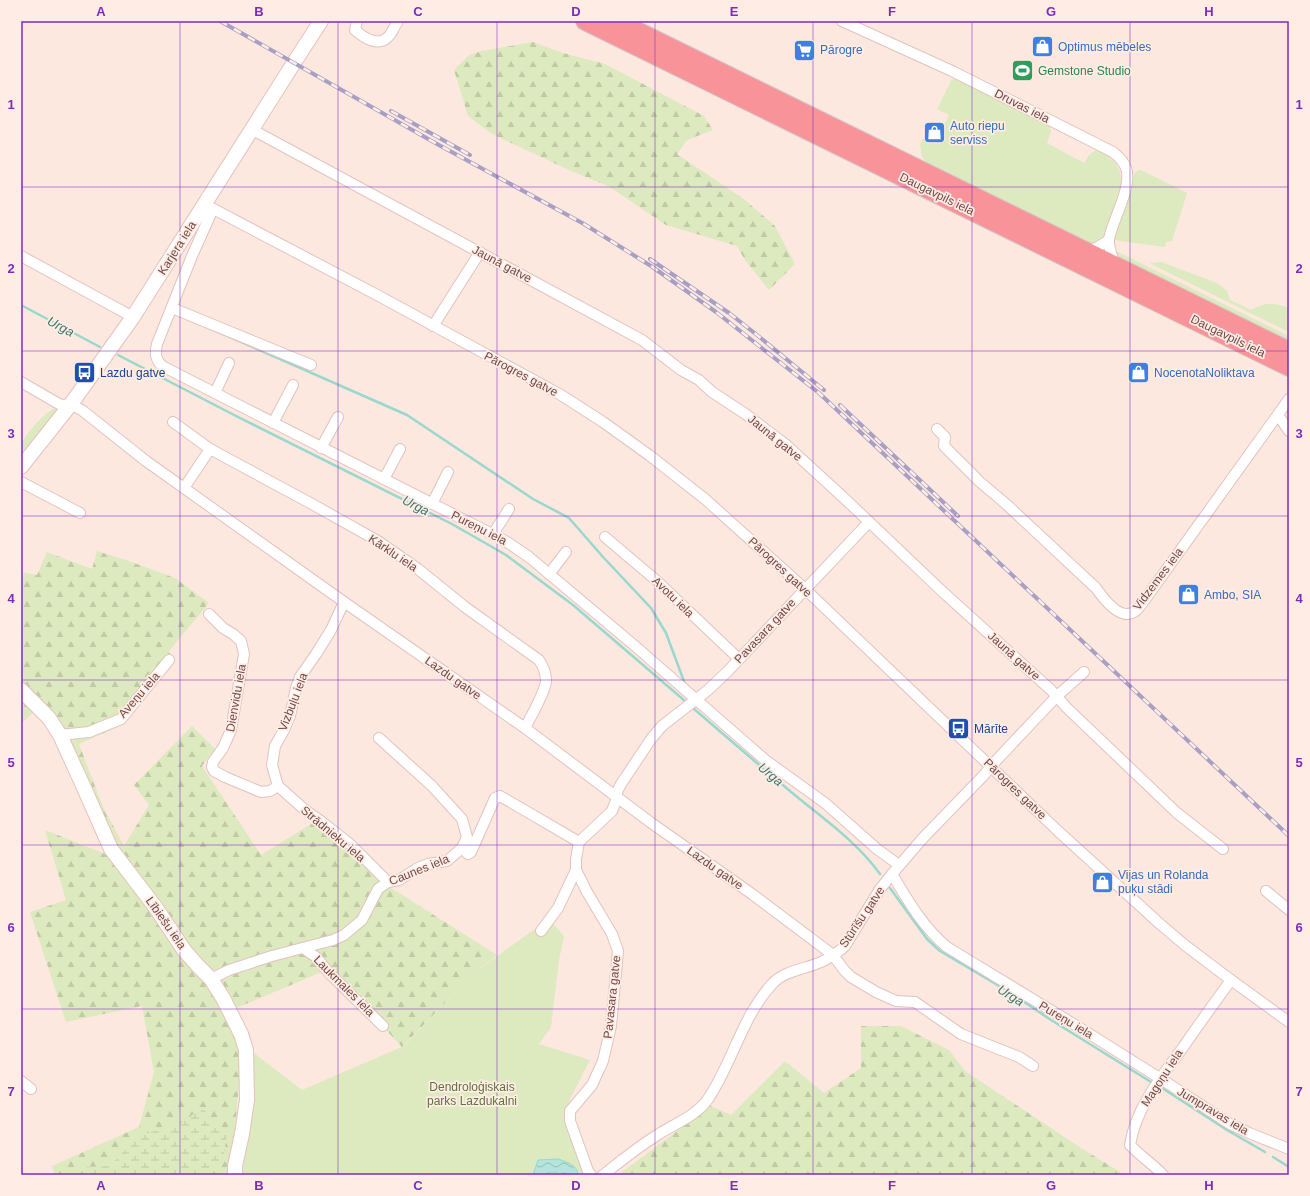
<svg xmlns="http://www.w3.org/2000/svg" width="1310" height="1196" font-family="Arial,sans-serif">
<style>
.green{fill:#dde9be}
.forest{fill:url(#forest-firs)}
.wetland{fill:url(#wetland-marsh)}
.water{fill:url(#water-waves);stroke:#9ad7ce}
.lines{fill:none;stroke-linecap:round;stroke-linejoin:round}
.stream{stroke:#9ad7ce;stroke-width:2.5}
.street-casing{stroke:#e2c3be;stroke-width:12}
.secondary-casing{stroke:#e7c2bb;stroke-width:16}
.highway-casing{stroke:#d5c8c8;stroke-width:20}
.street{stroke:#fff;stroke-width:10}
.secondary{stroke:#fff;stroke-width:14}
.highway{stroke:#f89499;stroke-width:18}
.rail-casing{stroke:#a79fc4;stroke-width:4}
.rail{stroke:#ffede5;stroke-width:2.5;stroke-dasharray:8;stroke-linecap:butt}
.grid{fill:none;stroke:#7b2cbf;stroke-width:1;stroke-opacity:0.55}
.labels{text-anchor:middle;stroke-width:3.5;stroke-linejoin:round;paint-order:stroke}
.shop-label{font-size:12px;fill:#366cbe;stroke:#ffede5;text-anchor:start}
.leisure-label{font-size:12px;fill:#27864d;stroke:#ffede5;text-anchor:start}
.street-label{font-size:12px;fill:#724947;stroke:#ffede5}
.transit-label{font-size:12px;fill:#164399;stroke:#ffede5;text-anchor:start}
.park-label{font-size:12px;fill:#5e733c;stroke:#ffede5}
.water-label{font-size:13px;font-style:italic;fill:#3b7870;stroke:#ffede5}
.neatline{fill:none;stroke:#7b2cbf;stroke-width:1.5}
.grid-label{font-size:13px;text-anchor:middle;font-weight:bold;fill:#7b2cbf}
</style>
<defs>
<pattern id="forest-firs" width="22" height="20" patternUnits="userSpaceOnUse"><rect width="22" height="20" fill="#dde9be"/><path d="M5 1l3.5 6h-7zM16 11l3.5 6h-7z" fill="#c1c9a5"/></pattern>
<pattern id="wetland-marsh" width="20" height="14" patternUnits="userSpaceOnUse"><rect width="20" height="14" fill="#dde9be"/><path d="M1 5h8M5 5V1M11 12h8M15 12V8" fill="none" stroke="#c1c9a5"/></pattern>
<pattern id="water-waves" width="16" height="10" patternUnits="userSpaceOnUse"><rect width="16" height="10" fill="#b4e5dd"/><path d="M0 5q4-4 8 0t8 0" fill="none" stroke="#97bcb5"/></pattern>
</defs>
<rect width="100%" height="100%" fill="#fce8df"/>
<g class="green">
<path d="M952,79H957L1049,125L1051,132L1047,143L1084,163L1089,155L1096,150C1110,155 1122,166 1121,182C1121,187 1118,193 1117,197C1113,212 1109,225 1104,239L1093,245L928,164L922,157L920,144L925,135L937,140L949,115L937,109Z"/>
<polygon points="1141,170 1187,193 1172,241 1166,242 1165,247 1114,240 1135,172"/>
<polygon points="1116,251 1289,336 1289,345 1118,259 1115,252"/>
<path d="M1161,262L1217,283L1227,291L1230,300L1251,310C1264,302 1275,303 1289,308V332L1153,265L1150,263Z"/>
<path d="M58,407L60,409L24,455H21C21,451 20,446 22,442C27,433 47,409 58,407Z"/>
<polygon points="549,919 564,936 559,960 551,1027 539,1044 590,1060 568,1103 587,1158 598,1175 243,1175 250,1050 302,1090 404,1046 475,972"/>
</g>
<g class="forest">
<polygon points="533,42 563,53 605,64 704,116 713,130 687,140 677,154 745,200 775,226 795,264 769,290 745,260 737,246 666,225 608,186 569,170 492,134 468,116 454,70 469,55 482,51"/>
<polygon points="97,551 126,560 175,578 209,603 169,651 173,663 118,727 79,744 103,807 124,846 149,805 134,785 192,726 215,749 202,766 261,855 324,816 354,843 388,886 497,955 475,972 402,1047 329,969 234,1009 218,1004 242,1049 231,1175 55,1175 52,1166 139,1127 154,1072 142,1006 66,1022 30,912 66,900 45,830 110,856 66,740 35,711 21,724 21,572 37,575 47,552 92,569"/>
<polygon points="861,1026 901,1026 949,1050 965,1071 1081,1148 1125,1175 618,1175 711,1106 731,1115 785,1061 824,1093 861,1068"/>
</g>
<polygon class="wetland" points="202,1108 227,1135 222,1165 207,1175 86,1175 87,1167 110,1166 138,1136 181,1123"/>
<path class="water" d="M559,1159C567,1163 577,1164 578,1175H560C556,1171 550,1171 546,1175H533L538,1160Z"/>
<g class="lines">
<g class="stream">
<polyline points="21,305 100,347"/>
<polyline points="221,333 407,415 533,499 569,518 603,557 651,608 666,633 685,684"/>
<polyline points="118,355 238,417 452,524 506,555 573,605 685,701"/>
<path d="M694,709C728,738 761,767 796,796C825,820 858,843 880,874"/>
<polyline points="890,888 927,939 940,951 1011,993 1051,1020 1151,1082"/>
<polyline points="1162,1088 1227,1130 1265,1152"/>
<polyline points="1273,1157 1289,1167"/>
</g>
<defs>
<g id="street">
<path d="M357,21L355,30C364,38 378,47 388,37C392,33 394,27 397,23V21"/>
<path d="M842,21L952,71L1113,152C1118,156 1124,162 1126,168C1133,186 1112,221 1109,239C1108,248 1113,259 1116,266"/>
<polyline points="251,129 642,340 681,370 699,380 712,392 744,413 785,444 844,498 944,593 1051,690 1067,708 1177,813 1223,849"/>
<polyline points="204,204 379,296 561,395 603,422 649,455 705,499 805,589 1058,831 1160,924 1186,946 1231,980 1289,1022"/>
<path d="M213,209L192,256L157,344C155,353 155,359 162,366L490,533L507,542L529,557L635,646L764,759L825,803L877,849L899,865"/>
<polyline points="1085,251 1096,248 1109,240"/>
<polyline points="21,256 133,317"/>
<polyline points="172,308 311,365"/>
<polyline points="433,326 480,252"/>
<polyline points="21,382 59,404 63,405 71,404 83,411 146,461 344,602 525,728 650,822 752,894 833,955 844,970 851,977 876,992 896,1001 915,1002 961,1034 1019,1057 1033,1066"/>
<polyline points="215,393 229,363"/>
<polyline points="1278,415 1289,431"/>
<path d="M173,422L210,449L312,504L378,541L418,569L465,607L539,660C543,666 546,673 546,681C545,693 531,716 525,728"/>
<polyline points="273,423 293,385"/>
<path d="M937,429L945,437L944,446L980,482L1006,504L1096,588C1103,598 1120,621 1134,612C1137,611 1139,607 1141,605L1289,399"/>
<polyline points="321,448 338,417"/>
<polyline points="384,479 400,449"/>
<polyline points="21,482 80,513"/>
<polyline points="184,488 210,449"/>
<polyline points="432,504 448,472"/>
<polyline points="493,534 509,509"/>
<polyline points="605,537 657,581 739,659"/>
<polyline points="549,574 566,552"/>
<polyline points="344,602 331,630 316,654 300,677 296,688 290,716 284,730 275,746 272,765 278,786 305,810 322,822 351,845 388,882"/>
<polyline points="209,614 223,628 233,634 241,641 244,654 231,730 223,748 213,762 212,767 214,771 225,777 261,792 270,791 278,786"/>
<polyline points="60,735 89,732 121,719 169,660"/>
<polyline points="462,848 468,854 471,852 495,798 500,796 579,842"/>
<path d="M892,874C908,901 923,927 947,947L1080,1028L1169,1084L1230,1124L1249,1133L1289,1149"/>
<polyline points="1266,891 1289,910"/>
<polyline points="541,931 558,908 576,870"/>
<polyline points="303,948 316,957 330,974 383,1026"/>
<polyline points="211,979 229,970 272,956 333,940 344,935 362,920 378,889 388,882 399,880 418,868 428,864 447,861 462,848 467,837 462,819 432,786 379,738"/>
<polyline points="21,1081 31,1089"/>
<polyline points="591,1175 588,1171 570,1121 570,1111 592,1085 603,1061 611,1026 618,951 612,934 587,892 576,870 576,859 579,842 612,811 617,798 617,792 621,784 651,739 662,726 708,690 727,672 869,522"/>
<path d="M603,1175C621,1161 639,1146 659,1134C676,1123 696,1116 708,1099C733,1062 742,1016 773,983C787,969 809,969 825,960C832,956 839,952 845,946L880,889L892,874L923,838L985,774L991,766L1057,696L1084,672"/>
<path d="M1163,1175C1153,1164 1140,1156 1130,1145C1136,1107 1162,1076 1184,1046C1199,1024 1215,1002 1231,980"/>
</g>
<g id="secondary">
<polyline points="21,467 71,404 133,317 297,58 321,21"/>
<polyline points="21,690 49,718 60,735 85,790 111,849 156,908 184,950 198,966 211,979 223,998 241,1034 246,1050 247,1100 242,1134 235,1166 235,1175"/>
</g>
<g id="highway">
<polyline points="585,21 1289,367"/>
<polyline points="617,21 1289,351"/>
</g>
</defs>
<use href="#street" class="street-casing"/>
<use href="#secondary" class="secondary-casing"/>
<use href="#highway" class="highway-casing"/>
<use href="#street" class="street"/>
<use href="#secondary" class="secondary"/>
<use href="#highway" class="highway"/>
<defs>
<g id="rail">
<polyline points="220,21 437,144 584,224 651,266 716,312 819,393 1289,836"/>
<polyline points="391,111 470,155"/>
<polyline points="650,259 729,313 757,335 824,390"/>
<polyline points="840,405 958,516"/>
</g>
</defs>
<use href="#rail" class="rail-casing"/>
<use href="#rail" class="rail"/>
</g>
<path class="grid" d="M180,21V1175M338,21V1175M497,21V1175M655,21V1175M813,21V1175M972,21V1175M1130,21V1175M21,187H1289M21,351H1289M21,516H1289M21,680H1289M21,845H1289M21,1009H1289"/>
<defs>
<symbol id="shop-square" viewBox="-11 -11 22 22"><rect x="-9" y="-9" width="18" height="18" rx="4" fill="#3f7fe0" stroke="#ffede5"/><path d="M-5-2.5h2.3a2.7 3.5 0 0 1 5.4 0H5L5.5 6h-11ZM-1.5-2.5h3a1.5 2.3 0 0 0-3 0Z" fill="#fff"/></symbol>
<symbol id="supermarket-square" viewBox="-11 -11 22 22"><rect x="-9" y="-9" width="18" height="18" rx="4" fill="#3f7fe0" stroke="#ffede5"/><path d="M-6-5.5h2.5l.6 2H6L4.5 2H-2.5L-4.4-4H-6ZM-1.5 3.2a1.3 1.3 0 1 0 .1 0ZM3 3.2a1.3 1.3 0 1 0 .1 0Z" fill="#fff"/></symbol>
<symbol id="stadium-square" viewBox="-11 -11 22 22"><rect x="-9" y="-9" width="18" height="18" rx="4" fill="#2e9e5b" stroke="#ffede5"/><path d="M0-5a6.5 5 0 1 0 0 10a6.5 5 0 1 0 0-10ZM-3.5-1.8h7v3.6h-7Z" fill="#fff"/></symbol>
<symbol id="bus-square" viewBox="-11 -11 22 22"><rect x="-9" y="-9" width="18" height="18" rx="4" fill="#1a4fb4" stroke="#ffede5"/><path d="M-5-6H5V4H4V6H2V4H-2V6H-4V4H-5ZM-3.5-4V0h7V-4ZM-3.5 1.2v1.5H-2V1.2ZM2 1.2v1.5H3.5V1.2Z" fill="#fff"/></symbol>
</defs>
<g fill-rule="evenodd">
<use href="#shop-square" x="1030" y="34" width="25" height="25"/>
<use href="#supermarket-square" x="792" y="38" width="25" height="25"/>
<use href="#stadium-square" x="1010" y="58" width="25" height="25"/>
<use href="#shop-square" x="922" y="120" width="25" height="25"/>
<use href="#bus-square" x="72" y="360" width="25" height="25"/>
<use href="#shop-square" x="1126" y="360" width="25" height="25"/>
<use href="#shop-square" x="1176" y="582" width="25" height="25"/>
<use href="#bus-square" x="946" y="716" width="25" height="25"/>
<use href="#shop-square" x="1090" y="870" width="25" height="25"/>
</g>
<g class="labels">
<g class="shop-label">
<text x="1058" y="51">Optimus mēbeles</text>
<text x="820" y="54">Pārogre</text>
<text x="950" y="130">Auto riepu<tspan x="950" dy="14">serviss</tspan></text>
<text x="1154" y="377">NocenotaNoliktava</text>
<text x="1204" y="599">Ambo, SIA</text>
<text x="1118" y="879">Vijas un Rolanda<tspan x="1118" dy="14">puķu stādi</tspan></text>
</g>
<g class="leisure-label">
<text x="1038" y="75">Gemstone Studio</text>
</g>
<g class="street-label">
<text transform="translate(1022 106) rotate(27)" y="4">Druvas iela</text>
<text transform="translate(937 194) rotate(26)" y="4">Daugavpils iela</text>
<text transform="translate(177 248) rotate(-58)" y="4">Karjera iela</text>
<text transform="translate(502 264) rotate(28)" y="4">Jaunā gatve</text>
<text transform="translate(1228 336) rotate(26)" y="4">Daugavpils iela</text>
<text transform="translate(521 374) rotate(28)" y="4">Pārogres gatve</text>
<text transform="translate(775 438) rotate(39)" y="4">Jaunā gatve</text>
<text transform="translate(479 528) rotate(27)" y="4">Pureņu iela</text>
<text transform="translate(393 553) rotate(34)" y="4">Kārklu iela</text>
<text transform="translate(780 567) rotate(43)" y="4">Pārogres gatve</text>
<text transform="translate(1158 579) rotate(-53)" y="4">Vidzemes iela</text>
<text transform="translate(673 597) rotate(44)" y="4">Avotu iela</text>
<text transform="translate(765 631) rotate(-47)" y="4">Pavasara gatve</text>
<text transform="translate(1014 656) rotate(42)" y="4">Jaunā gatve</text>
<text transform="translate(453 678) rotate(35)" y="4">Lazdu gatve</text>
<text transform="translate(139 695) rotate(-49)" y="4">Aveņu iela</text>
<text transform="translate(236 698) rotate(-80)" y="4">Dienvidu iela</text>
<text transform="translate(293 702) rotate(-69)" y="4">Vizbuļu iela</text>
<text transform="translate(1015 789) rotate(44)" y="4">Pārogres gatve</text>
<text transform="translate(333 834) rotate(40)" y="4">Strādnieku iela</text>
<text transform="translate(715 868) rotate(35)" y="4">Lazdu gatve</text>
<text transform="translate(419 870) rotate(-22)" y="4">Caunes iela</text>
<text transform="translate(862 917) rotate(-56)" y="4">Stūrīšu gatve</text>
<text transform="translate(166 923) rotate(55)" y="4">Lībiešu iela</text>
<text transform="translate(344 986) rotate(45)" y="4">Laukmales iela</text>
<text transform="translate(612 997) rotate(-84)" y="4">Pavasara gatve</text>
<text transform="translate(1066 1020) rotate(31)" y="4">Pureņu iela</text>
<text transform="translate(1162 1078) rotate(-57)" y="4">Magoņu iela</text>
<text transform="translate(1213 1111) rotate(31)" y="4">Jumpravas iela</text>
</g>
<g class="transit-label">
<text x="100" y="377">Lazdu gatve</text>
<text x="974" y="733">Mārīte</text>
</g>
<g class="park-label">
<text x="472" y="1091">Dendroloģiskais<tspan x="472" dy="14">parks Lazdukalni</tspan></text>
</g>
<g class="water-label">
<text transform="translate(61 326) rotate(28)" y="5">Urga</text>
<text transform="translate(416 505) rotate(27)" y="5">Urga</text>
<text transform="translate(771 774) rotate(40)" y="5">Urga</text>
<text transform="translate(1011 995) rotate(32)" y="5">Urga</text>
</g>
</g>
<rect width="1310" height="1196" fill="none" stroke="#ffede5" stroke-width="44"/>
<rect x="22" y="22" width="1266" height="1152" class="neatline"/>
<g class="grid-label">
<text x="101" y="16">A</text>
<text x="259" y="16">B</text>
<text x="418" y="16">C</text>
<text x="576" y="16">D</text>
<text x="734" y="16">E</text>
<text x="892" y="16">F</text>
<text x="1051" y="16">G</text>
<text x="1209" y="16">H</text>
<text x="11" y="109">1</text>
<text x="1299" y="109">1</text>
<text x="11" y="273">2</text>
<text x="1299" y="273">2</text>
<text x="11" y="438">3</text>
<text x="1299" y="438">3</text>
<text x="11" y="603">4</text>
<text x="1299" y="603">4</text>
<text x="11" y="767">5</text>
<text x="1299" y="767">5</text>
<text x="11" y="932">6</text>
<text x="1299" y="932">6</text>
<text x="11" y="1096">7</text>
<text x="1299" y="1096">7</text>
<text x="101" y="1190">A</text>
<text x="259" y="1190">B</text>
<text x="418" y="1190">C</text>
<text x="576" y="1190">D</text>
<text x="734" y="1190">E</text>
<text x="892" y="1190">F</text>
<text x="1051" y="1190">G</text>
<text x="1209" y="1190">H</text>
</g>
</svg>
